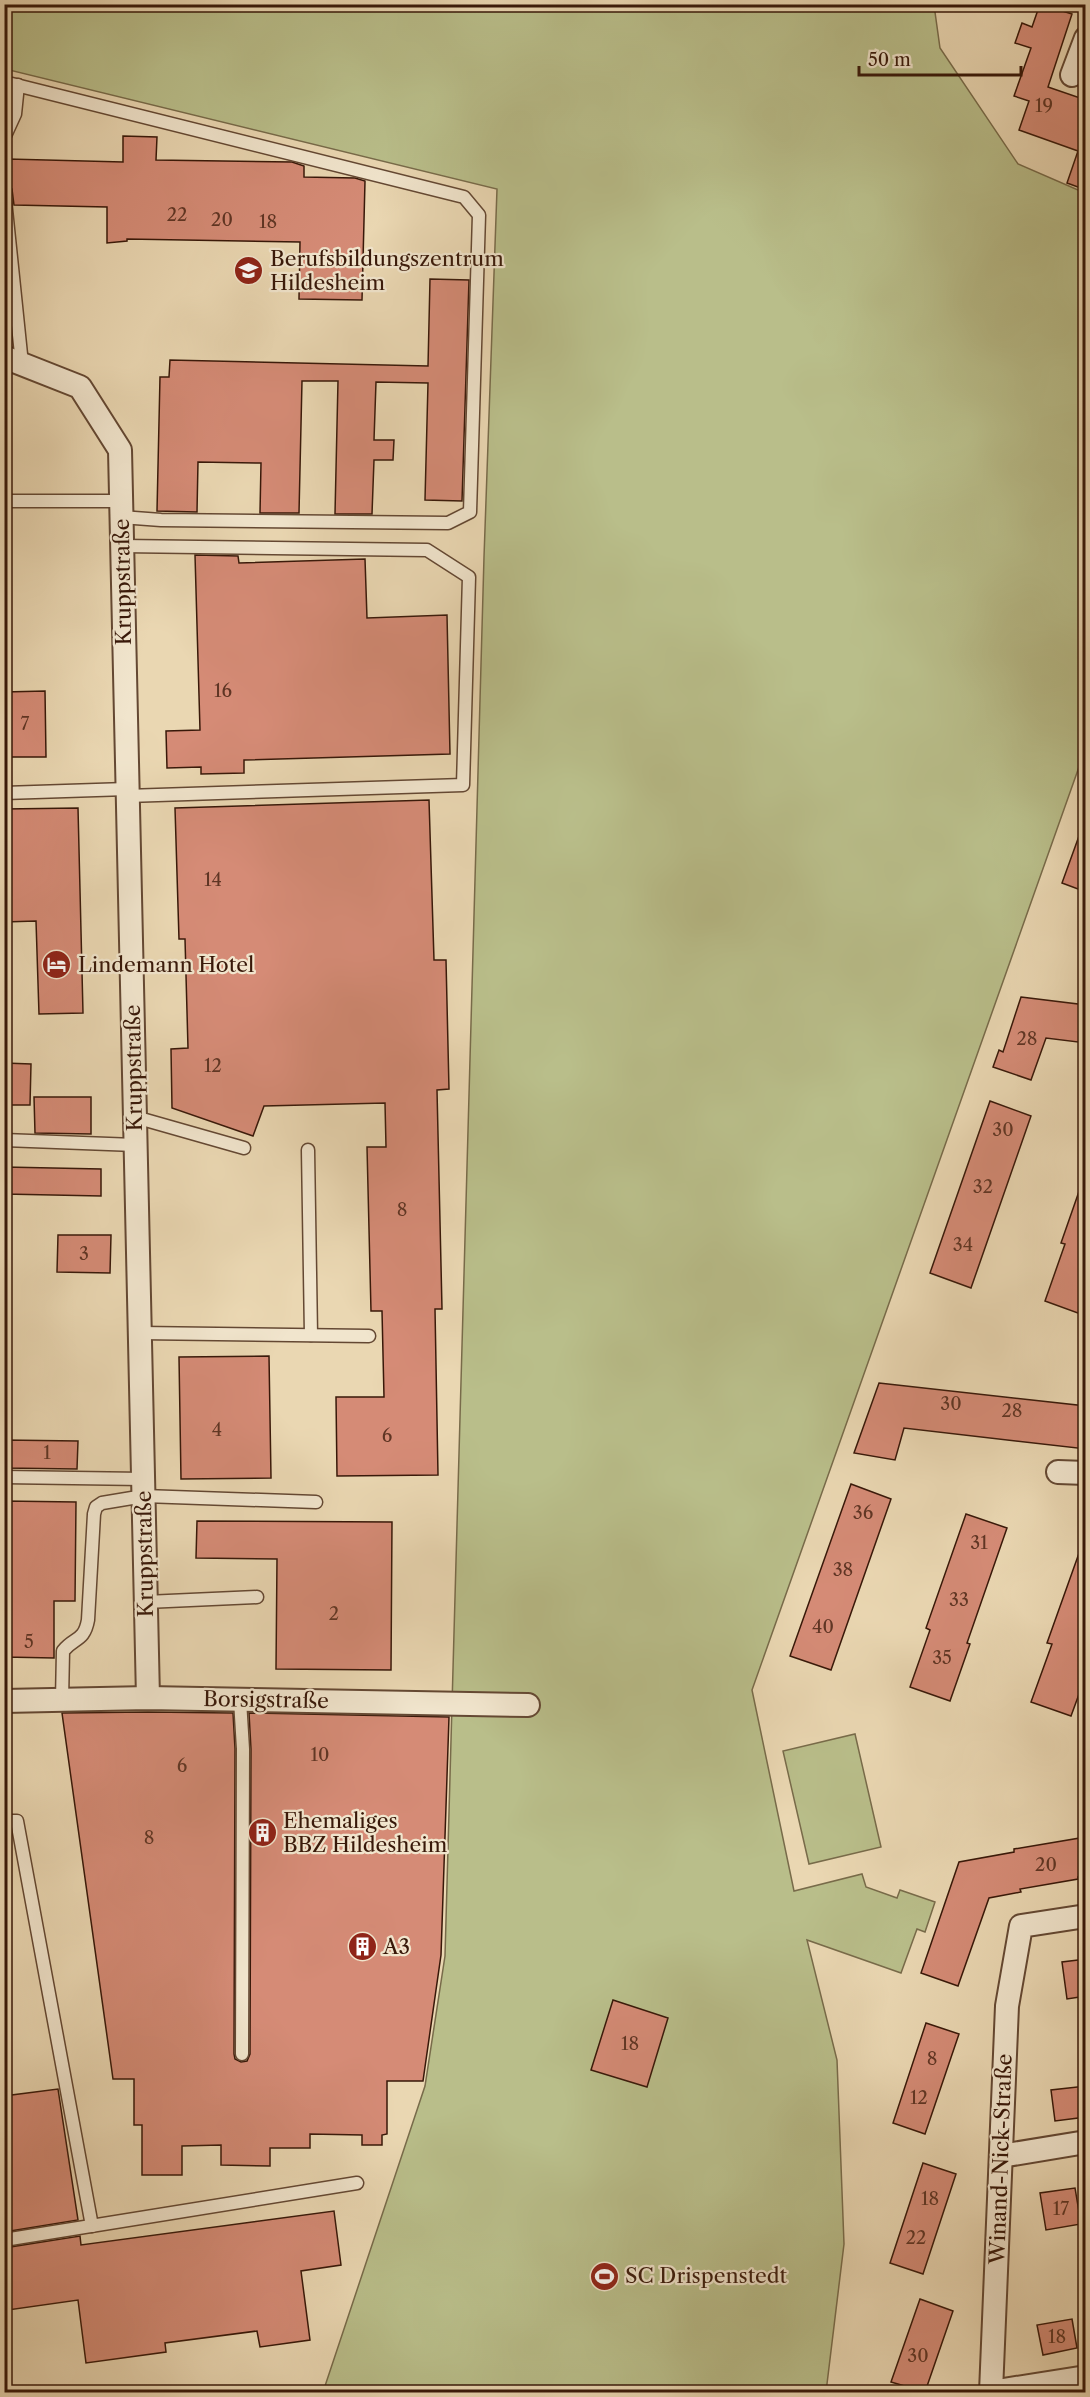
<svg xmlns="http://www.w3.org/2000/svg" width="1090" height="2397" font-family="'Libre Caslon Text',serif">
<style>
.green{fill:#b9be8a;stroke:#786b4a;stroke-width:1.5}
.building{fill:#d58b76;stroke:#381809;stroke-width:1.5}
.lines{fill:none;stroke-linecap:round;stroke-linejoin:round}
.lane-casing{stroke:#644833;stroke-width:15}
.street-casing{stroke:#644833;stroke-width:26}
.lane{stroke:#f1e5cd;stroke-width:12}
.street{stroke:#f1e5cd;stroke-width:22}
.labels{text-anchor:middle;stroke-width:4.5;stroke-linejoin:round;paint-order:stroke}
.number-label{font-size:18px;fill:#5f3524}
.poi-label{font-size:21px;fill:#381809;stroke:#f1e5cd;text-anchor:start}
.street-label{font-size:21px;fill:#381809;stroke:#f1e5cd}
</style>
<rect width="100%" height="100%" fill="#ead7b2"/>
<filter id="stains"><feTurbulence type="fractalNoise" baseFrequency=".00333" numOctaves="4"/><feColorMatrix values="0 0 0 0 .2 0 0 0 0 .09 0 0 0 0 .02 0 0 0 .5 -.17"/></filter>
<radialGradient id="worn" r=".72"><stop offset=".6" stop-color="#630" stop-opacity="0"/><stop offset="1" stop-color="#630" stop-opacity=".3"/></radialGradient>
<g class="green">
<polygon points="5,5 934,5 940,48 1018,164 1085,193 1085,750 752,1690 794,1891 862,1874 866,1887 897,1898 900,1890 935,1902 925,1932 917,1929 901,1973 807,1940 837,2060 844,2244 826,2392 323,2392 425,2086 445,1956 484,557 497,189 5,69"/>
<polygon points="855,1734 881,1847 809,1864 783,1751"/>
</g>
<g class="building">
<polygon points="1040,4 1072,14 1048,87 1086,100 1086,190 1067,183 1078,151 1019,130 1029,101 1014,96 1031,48 1015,43 1022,23 1032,27"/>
<polygon points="123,136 157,137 156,160 292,162 304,166 304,177 355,178 365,181 362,300 299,299 300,242 127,239 127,241 107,243 107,207 14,205 12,189 7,183 8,159 123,162"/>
<polygon points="430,279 469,280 462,501 425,500 428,383 376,382 374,440 394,440 393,460 374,460 372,514 335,514 338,381 302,381 299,513 260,513 261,463 198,462 197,512 157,511 160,377 169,377 170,360 428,366"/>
<polygon points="195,555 238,556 239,563 365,559 367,618 447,615 450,754 244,760 244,773 201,774 201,767 167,768 166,731 200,730"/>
<polygon points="45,691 46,757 4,757 4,692"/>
<polygon points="429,800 434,960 446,960 449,1089 437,1090 442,1309 435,1309 438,1475 337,1476 336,1397 384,1397 382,1311 371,1311 367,1147 386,1147 385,1103 264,1106 253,1136 172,1108 171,1049 188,1048 185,939 179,939 175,808"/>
<polygon points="78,808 83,1013 39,1014 36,921 4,922 4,809"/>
<polygon points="1083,825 1086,826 1086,892 1062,883"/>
<polygon points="1021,997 1086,1005 1086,1043 1046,1038 1031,1080 993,1067 999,1050 1003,1052"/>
<polygon points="4,1063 31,1064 30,1105 4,1105"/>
<polygon points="34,1097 91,1097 91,1134 35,1133"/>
<polygon points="990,1101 1031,1116 971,1288 930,1273"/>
<polygon points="4,1167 101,1169 101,1196 4,1194"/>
<polygon points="1083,1180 1086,1181 1086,1316 1045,1301 1065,1244 1061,1243"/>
<polygon points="58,1235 111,1235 110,1273 57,1272"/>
<polygon points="269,1356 271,1478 181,1479 179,1357"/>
<polygon points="879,1383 1086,1406 1086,1449 904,1428 895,1460 854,1453"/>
<polygon points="4,1440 78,1441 77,1469 4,1468"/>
<polygon points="851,1484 891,1499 831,1670 790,1656"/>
<polygon points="4,1501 76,1502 75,1601 54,1601 54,1658 4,1657"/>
<polygon points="966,1514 1007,1528 967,1643 970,1644 950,1701 910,1687 930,1630 926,1628"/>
<polygon points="197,1521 392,1522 391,1670 276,1669 277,1559 196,1558"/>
<polygon points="1083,1542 1086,1542 1086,1675 1071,1716 1031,1702 1052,1644 1047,1643"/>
<polygon points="148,1712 233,1713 235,1749 234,2054 235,2059 241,2062 247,2061 250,2054 251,1749 249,1713 449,1717 441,1955 423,2081 387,2081 387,2134 382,2135 382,2145 362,2145 362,2135 310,2134 310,2148 270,2148 270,2166 221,2165 221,2145 182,2146 182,2175 142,2175 142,2125 134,2125 134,2079 113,2079 62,1713"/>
<polygon points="1086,1837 1086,1876 1078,1877 1078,1879 1020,1889 1021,1892 989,1898 958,1986 921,1973 959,1862 1014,1852 1014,1849"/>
<polygon points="1086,1959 1086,1996 1067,1999 1062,1962"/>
<polygon points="613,2000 668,2018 647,2087 591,2070"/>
<polygon points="926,2023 959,2034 925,2134 893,2123"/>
<polygon points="1086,2086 1086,2117 1055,2121 1051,2090"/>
<polygon points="58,2089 78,2220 4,2232 4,2096"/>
<polygon points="923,2163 956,2174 923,2274 890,2263"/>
<polygon points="1075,2188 1081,2224 1046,2230 1040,2193"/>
<polygon points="334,2211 341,2265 301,2271 310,2340 260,2347 257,2331 165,2343 166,2352 86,2363 78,2300 8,2310 4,2280 4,2248 80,2236 81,2245"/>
<polygon points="920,2299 953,2311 925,2392 891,2382"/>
<polygon points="1072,2319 1077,2348 1043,2355 1037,2325"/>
</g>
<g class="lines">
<defs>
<g id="lane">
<polyline points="4,82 464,197 479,215 470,512 448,523 161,520 121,517"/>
<polyline points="4,138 15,114 18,85"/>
<polyline points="4,190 22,364"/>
<polyline points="4,501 121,501"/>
<polyline points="122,546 427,550 469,577 463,785 127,796"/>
<polyline points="4,793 127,789"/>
<polyline points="135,1117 244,1148"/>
<polyline points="4,1140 135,1145"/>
<polyline points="308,1150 311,1335"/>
<polyline points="140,1333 369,1336"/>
<polyline points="4,1477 143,1479"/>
<polyline points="146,1602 257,1597"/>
<path d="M62,1700L63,1651C74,1637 84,1642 88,1620L94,1514L96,1507L102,1503L144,1496L316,1502"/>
<polyline points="240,1700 243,1749 242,2054"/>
<polyline points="4,1821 17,1821 92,2226"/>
<polyline points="4,2240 357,2183"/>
</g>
<g id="street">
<polyline points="1072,75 1086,38"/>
<polyline points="4,357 80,387 120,450 148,1698"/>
<polyline points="1058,1472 1086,1473"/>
<polyline points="4,1701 148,1698 528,1705"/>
<polyline points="1086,1916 1021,1926 1007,2006 991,2392 1086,2377"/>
<polyline points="1001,2156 1086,2142"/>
</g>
</defs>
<use href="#lane" class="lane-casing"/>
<use href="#street" class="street-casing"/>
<use href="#lane" class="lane"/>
<use href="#street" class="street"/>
</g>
<defs>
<symbol id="school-disc" viewBox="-11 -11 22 22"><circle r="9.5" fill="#8f2418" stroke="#f1e5cd"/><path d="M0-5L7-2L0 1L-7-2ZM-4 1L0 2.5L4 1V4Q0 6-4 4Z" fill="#fff"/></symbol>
<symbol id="hotel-disc" viewBox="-11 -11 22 22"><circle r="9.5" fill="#8f2418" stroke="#f1e5cd"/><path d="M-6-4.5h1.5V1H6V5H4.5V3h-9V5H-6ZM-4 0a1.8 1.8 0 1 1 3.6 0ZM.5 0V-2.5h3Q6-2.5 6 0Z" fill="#fff"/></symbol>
<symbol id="building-disc" viewBox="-11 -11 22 22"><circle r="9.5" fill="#8f2418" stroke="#f1e5cd"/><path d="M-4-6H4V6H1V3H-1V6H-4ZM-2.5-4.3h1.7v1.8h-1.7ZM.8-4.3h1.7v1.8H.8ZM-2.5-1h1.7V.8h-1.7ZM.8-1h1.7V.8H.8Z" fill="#fff"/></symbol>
<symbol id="stadium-disc" viewBox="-11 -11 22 22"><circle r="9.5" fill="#8f2418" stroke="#f1e5cd"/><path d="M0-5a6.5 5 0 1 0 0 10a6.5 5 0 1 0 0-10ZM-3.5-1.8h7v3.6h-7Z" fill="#fff"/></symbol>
</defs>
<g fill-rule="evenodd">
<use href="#school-disc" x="232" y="254" width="33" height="33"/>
<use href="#hotel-disc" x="40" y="948" width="33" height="33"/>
<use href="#building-disc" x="246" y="1816" width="33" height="33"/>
<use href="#building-disc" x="346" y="1930" width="33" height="33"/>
<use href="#stadium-disc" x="588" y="2260" width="33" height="33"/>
</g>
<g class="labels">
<g class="number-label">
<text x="1044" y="112">19</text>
<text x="177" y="221">22</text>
<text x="222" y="226">20</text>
<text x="268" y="228">18</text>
<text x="223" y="697">16</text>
<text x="25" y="730">7</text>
<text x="213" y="886">14</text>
<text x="1027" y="1045">28</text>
<text x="213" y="1072">12</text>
<text x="1003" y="1136">30</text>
<text x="983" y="1193">32</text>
<text x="402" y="1216">8</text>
<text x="963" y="1251">34</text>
<text x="84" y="1260">3</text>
<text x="951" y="1410">30</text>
<text x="1012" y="1417">28</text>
<text x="217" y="1436">4</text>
<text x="387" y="1442">6</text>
<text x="47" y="1459">1</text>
<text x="863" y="1519">36</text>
<text x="979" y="1549">31</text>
<text x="843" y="1576">38</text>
<text x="959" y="1606">33</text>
<text x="334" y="1620">2</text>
<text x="823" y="1633">40</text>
<text x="29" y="1648">5</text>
<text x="942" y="1664">35</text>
<text x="320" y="1761">10</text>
<text x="182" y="1772">6</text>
<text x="149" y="1844">8</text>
<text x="1046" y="1871">20</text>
<text x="630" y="2050">18</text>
<text x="932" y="2065">8</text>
<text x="919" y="2104">12</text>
<text x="930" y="2205">18</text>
<text x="1061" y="2215">17</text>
<text x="916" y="2244">22</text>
<text x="1057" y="2343">18</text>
<text x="918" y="2362">30</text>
</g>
<g class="poi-label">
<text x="270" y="266">Berufsbildungszentrum<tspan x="270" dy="24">Hildesheim</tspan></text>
<text x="78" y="972">Lindemann Hotel</text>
<text x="283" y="1828">Ehemaliges<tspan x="283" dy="24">BBZ Hildesheim</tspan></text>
<text x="383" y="1954">A3</text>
<text x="625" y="2283">SC Drispenstedt</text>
</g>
<g class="street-label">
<text transform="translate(123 582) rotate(-91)" y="7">Kruppstraße</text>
<text transform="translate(134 1068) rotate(-91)" y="7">Kruppstraße</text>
<text transform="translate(145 1554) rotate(-91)" y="7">Kruppstraße</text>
<text transform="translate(266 1700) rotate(1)" y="7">Borsigstraße</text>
<text transform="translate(1001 2159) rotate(-88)" y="7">Winand-Nick-Straße</text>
</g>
</g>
<rect width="1090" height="2397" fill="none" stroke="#ead7b2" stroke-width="24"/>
<rect x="6" y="6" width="1078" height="2385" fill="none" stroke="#381809" stroke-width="3"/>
<rect x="12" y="12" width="1066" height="2373" fill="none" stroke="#381809" stroke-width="1.5"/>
<path d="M859 66v9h162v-9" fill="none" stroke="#381809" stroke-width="3"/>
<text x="868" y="66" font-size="18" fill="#381809" stroke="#f1e5cd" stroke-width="4.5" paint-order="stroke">50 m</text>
<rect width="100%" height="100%" filter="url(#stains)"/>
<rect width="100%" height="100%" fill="url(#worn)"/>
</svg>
